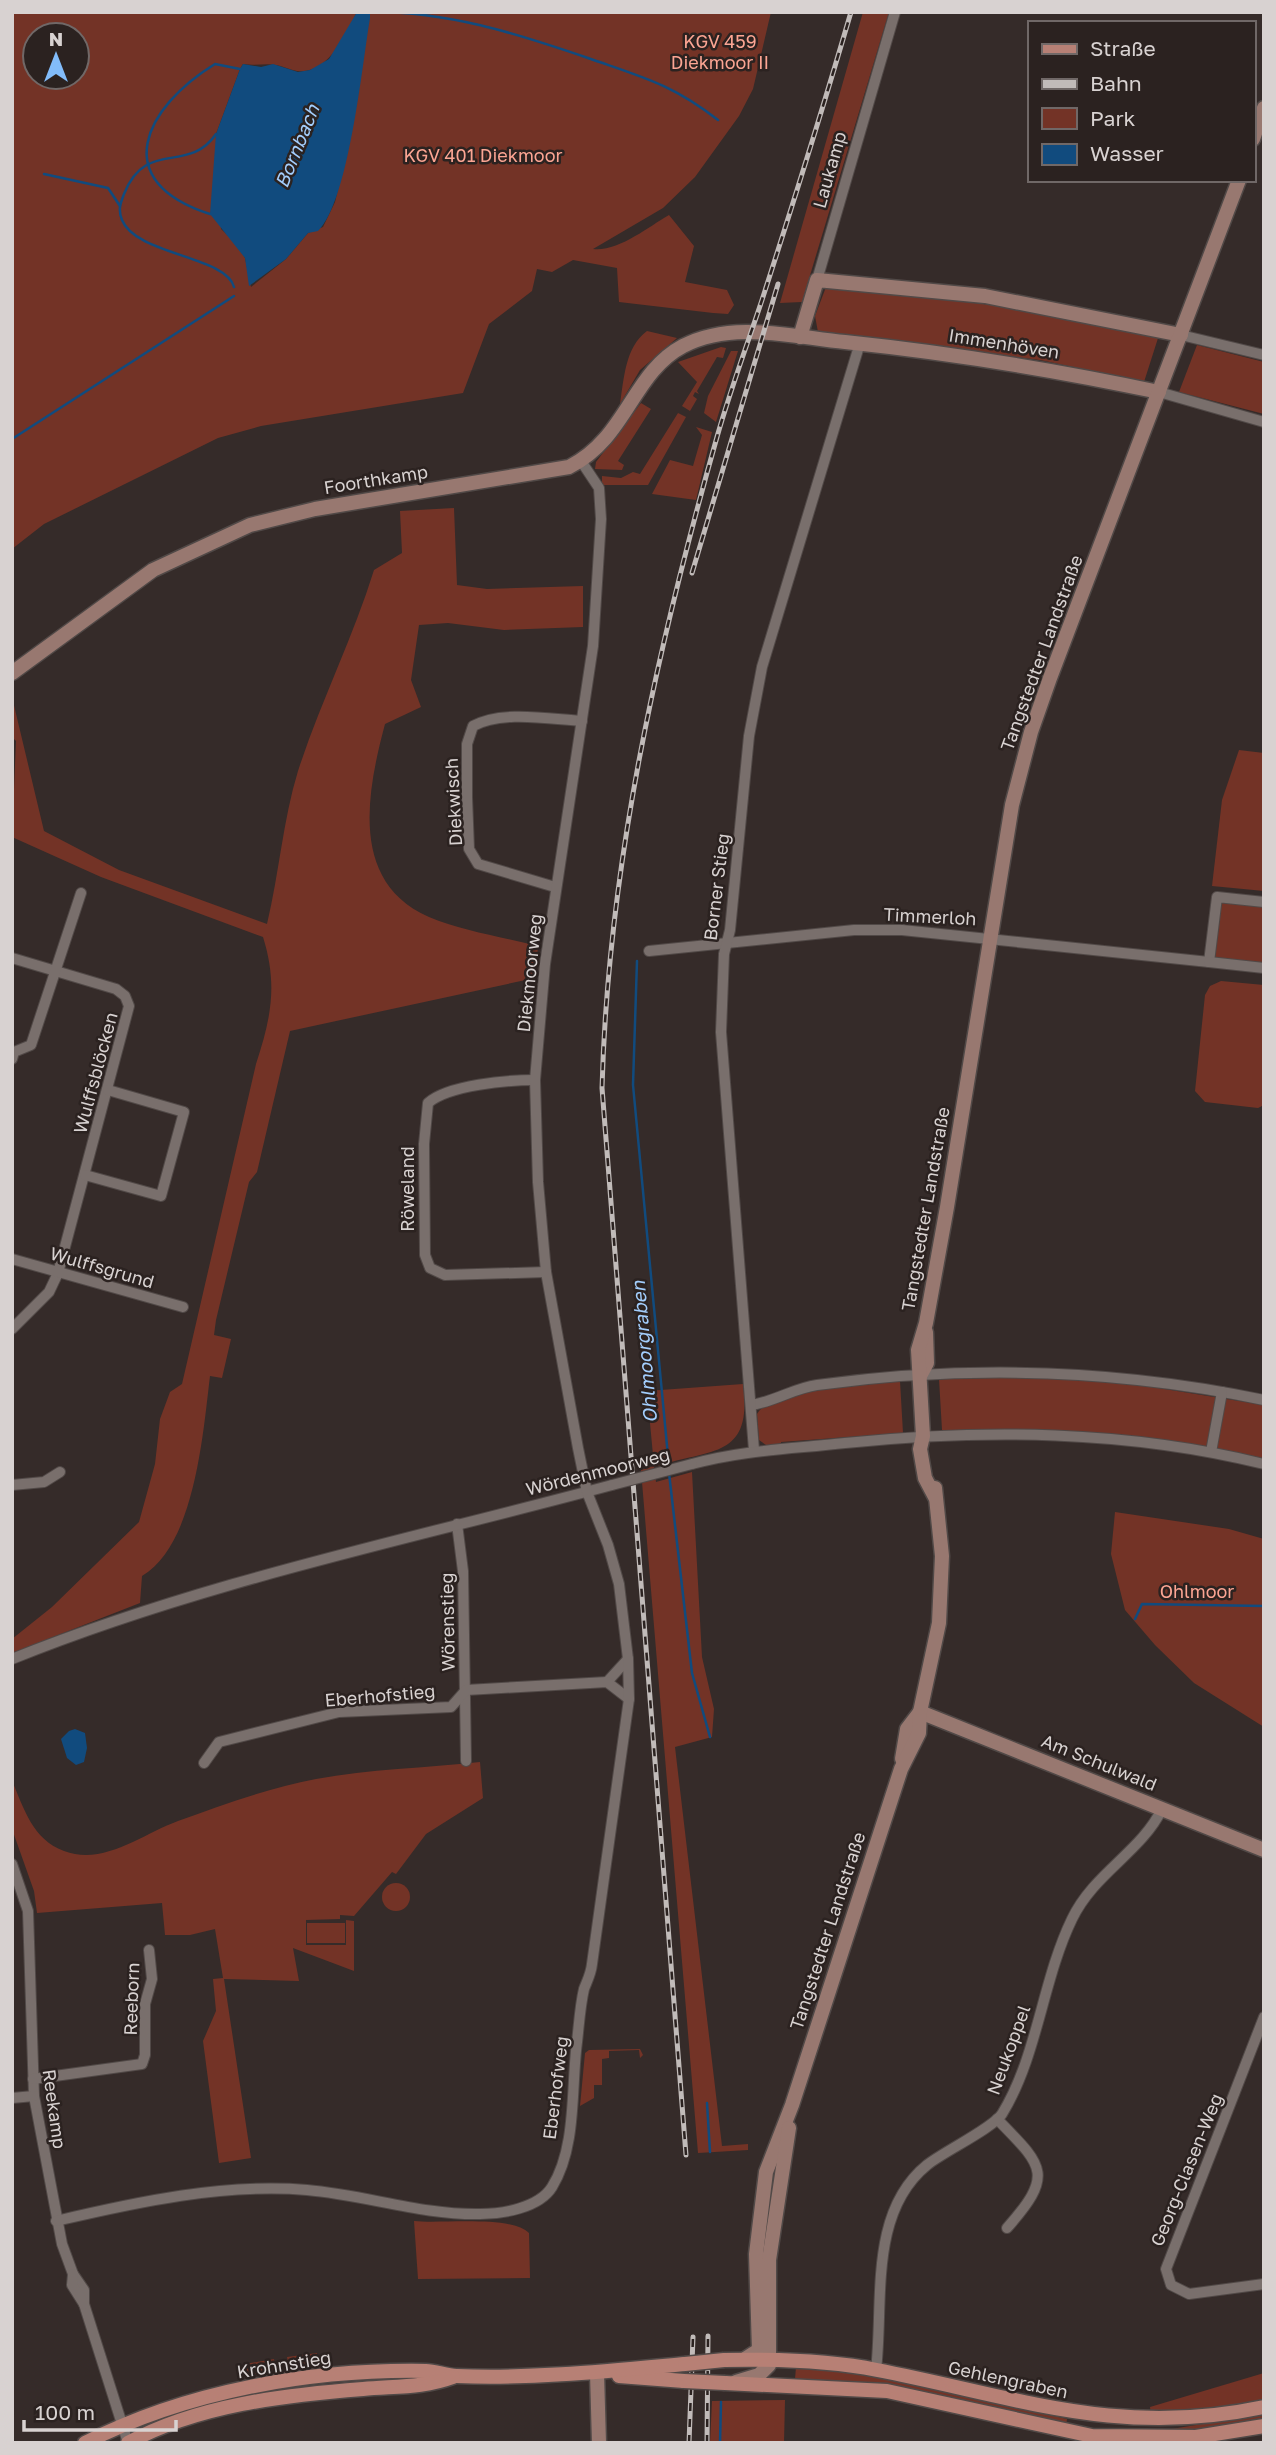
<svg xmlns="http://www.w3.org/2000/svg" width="1276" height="2455" font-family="'Golos Text',sans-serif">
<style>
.green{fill:#733326;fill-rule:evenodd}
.water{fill:#114b7e}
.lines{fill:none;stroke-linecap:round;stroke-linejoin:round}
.stream{stroke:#114b7e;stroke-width:2.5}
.street-casing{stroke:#514947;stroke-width:12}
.secondary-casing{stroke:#514947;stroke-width:17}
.primary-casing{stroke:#514947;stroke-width:17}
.street{stroke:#796f6c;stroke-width:10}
.secondary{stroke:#987870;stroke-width:14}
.primary{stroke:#b78075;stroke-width:14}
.rail-casing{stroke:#c1bbb9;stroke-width:5}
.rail{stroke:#2b2220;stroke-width:2.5;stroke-dasharray:8;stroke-linecap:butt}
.street-bridge-casing{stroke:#514947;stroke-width:12;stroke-linecap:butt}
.primary-bridge-casing{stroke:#514947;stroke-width:17;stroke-linecap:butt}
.street-bridge{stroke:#796f6c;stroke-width:10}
.primary-bridge{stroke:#b78075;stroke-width:14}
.labels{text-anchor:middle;stroke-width:5;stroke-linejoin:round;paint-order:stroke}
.park-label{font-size:18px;fill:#fca593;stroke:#2b2220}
.street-label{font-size:18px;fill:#d8d2d1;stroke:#2b2220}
.water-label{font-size:19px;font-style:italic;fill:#a3cefd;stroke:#2b2220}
</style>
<rect width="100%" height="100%" fill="#352b29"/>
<g class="green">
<path d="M12,12H357C346,34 328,75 297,71C290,70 283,66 276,65C266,63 255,66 243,64L240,69L216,134L221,229L237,244L245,258L251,287L286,259L308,233L323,227L335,202L350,137L370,12H771L753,89L739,116L695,177L663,208L593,249C618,252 648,227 669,215L694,246L685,282L727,290L734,305L728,314L713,313L619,302L617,268L573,260L552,272L537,269L532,291L489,324L463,393L261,426L218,438L44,524L12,549ZM35,35H77V77H35Z"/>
<polygon points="863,12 889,12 802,302 780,303"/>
<polygon points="826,287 992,305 1159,335 1144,382 1040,360 818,332 815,316"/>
<path d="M647,331L677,338L640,370L620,404C624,379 625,347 647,331Z"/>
<polygon points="1197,345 1264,362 1264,414 1179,392"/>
<polygon points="721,347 726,348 723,358 717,357 697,391 699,394 695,392 693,396 697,399 690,411 682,406 697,382 678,362"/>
<polygon points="731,351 738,351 716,422 704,413 708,396"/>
<polygon points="641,403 651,409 618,461 624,465 622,470 595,469 596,462"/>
<polygon points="678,413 686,417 648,485 602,485 602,476 621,478 633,472 640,474"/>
<polygon points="696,427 712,432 696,500 652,494 670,460 693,466 702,435"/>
<path d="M454,508L457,585L487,589L583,586V627L504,630L448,623L419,625L411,680L421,707L385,724C367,792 349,882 429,917C462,931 503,937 538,946L535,978L290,1031L257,1172L249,1182L216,1320L214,1335L231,1339L222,1378L210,1376C203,1433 195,1545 142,1576L140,1603L12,1653V1639L52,1607L139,1522L155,1464L160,1419L170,1392L182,1384L256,1064C271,1018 278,985 263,937L101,877L12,837L16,741L12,737V697L44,831L119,870L267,924C279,874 283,820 298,771C320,703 353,638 374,570L402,553L400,511Z"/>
<polygon points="1239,750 1264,753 1264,891 1212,886 1222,800"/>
<polygon points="1222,900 1264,904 1264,963 1215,958"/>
<polygon points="1221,981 1264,985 1264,1105 1258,1108 1205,1102 1195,1091 1205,995 1210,986"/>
<path d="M1050,1377L1121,1382L1264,1405V1460C1153,1433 1054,1432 942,1430L939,1379Z"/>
<path d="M900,1381L903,1433L781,1442V1446L766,1445L759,1440L757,1414C773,1386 870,1384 900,1381Z"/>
<path d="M743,1384C753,1460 710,1448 654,1467L656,1482L692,1472L702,1657L714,1709L712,1737L675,1747L722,2146L748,2144V2150L698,2153L641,1470L654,1466L647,1391Z"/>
<polygon points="1115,1512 1229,1529 1264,1539 1264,1727 1194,1683 1155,1645 1125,1610 1111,1554"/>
<path d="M480,1762L483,1798L426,1834L396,1874L392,1872L354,1916L340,1915V1919L306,1920V1945H346V1920L354,1921V1971L293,1948L299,1981L224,1979L251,2158L219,2163L203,2041L216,2011L213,1979L223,1978L215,1929L190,1935H165L162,1903L37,1913L34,1891L12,1829V1781C24,1808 32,1839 64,1851C104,1866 142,1834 178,1821C222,1805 269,1788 316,1779C369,1769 426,1768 480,1762Z"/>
<circle cx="396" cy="1897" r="14"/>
<rect x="307" y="1923" width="38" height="20"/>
<polygon points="589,2050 640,2049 643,2055 640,2058 639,2050 609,2051 609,2058 602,2059 602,2085 594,2085 594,2098 580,2106 585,2053"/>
<path d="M414,2221C441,2224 512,2215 529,2233L530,2278L418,2279Z"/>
<polygon points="317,2353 318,2364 289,2368 287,2357"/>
<polygon points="274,2359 276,2370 247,2376 245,2364"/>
<polygon points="796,2367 876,2376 1067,2419 1066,2426 888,2385 795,2379"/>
<polygon points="1264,2373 1264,2403 1151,2415 1150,2407"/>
<polygon points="785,2400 784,2443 710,2443 712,2401"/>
<polygon points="1264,2414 1264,2420 1209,2430 1159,2431"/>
</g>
<g class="water">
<path d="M357,12H370V18C362,65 349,201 318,231L308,233L286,259L249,286L245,258L210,214L216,134L240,69L243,64L261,67L273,64L298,72L310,70L329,59Z"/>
<polygon points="75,1729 85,1733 87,1748 84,1762 76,1765 67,1758 61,1739 69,1731"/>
</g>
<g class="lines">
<g class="stream">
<path d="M369,12C447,11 515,33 588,58C642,77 672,84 718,120"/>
<path d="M216,134C188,175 146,138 124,194C120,204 118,210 122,220C136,255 226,256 234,287"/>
<polyline points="44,174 108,188 120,206"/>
<path d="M210,214C107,181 145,107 215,64L240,69"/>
<polyline points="12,439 234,296"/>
<polyline points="637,961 633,1085 669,1467"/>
<polyline points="669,1473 692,1673 710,1737"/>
<polyline points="1135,1619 1142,1604 1264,1606"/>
<polyline points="707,2103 710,2152"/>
<polyline points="720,2443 721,2402"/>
</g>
<defs>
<g id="street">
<polyline points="817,280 895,12"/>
<polyline points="1181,335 1264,355"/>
<polyline points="1159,392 1264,422"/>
<path d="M555,887L478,864L469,849L467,797V744L473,726C502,710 549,719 582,721"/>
<polyline points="649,951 854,930 902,930 1209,962 1217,897 1264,902"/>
<polyline points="12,958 116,989 125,996 129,1006 58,1273 49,1292 12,1329"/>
<polyline points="1209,962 1264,968"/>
<polyline points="12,1059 14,1052 31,1045 81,893"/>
<path d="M535,1080C508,1080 448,1085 428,1103L424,1144L425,1255L430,1268L445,1275L546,1272"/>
<polyline points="85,1175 161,1196 184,1112 108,1090"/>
<polyline points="12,1259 183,1307"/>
<path d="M751,1405C774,1402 794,1388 817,1385C966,1365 1117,1369 1264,1400"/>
<polyline points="754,1450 721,1032 724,954 730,930 749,736 762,667 860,343"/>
<polyline points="1211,1452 1222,1392"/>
<path d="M692,1464C743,1450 792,1449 845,1443C985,1429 1126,1430 1264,1464"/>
<polyline points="12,1485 44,1482 60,1472"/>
<polyline points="457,1524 463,1571 466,1761"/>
<path d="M12,1659C205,1581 412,1539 612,1485"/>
<polyline points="607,1682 628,1659"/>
<polyline points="204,1763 219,1742 339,1712 451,1707 466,1690 607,1682 629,1699"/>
<polyline points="12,1864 28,1911 34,2096 62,2244 73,2274 84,2290 84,2304 128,2443"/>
<polyline points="1264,2017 1166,2269 1171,2285 1189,2294 1264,2284"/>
<polyline points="33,2079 142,2064 145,2055 145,2004 152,1979 149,1950"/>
<polyline points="12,2098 34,2096"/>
<path d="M997,2119C1043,2166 1055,2174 1007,2228"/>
<path d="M56,2221C137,2202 224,2183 307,2190C366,2195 421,2215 480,2214C502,2214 539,2208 552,2187C577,2147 571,2087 577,2042C579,2025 580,2006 584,1989C587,1981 591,1974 592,1964L629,1699L628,1659L619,1584L608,1545L587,1492L578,1448L546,1272L538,1182L535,1080L545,964L593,646L601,519L599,488L581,461"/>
<polyline points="73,2274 72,2285 84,2304"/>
<path d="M876,2370C884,2302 868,2213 927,2165C943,2152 993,2128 1002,2114C1038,2055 1042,1981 1072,1919C1094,1873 1141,1852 1162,1809"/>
</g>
<g id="secondary">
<polyline points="1253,139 1264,108"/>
<polyline points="800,337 817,280 985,296 1181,335"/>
<path d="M12,673L153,570L250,525L315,509L569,467C627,438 632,373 683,346C733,320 793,337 845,342C951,353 1055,370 1159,392"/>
<polyline points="920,1376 927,1363 926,1332"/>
<polyline points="935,1497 925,1478 920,1449 923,1436 918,1350 926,1323 947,1207 1012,805 1031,732 1050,678 1239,180"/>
<polyline points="920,1712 1264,1850"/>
<polyline points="902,1759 907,1729 920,1712"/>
<polyline points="745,2359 759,2350 756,2254 766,2172 792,2105 901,1769 919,1733 920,1712 939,1623 942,1556 935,1488"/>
<polyline points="597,2373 599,2443"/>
<polyline points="736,2382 759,2375 769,2365 769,2260 789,2128"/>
</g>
<g id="primary">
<path d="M724,2360C775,2359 827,2360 877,2370C1017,2397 1118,2438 1264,2407"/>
<polyline points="619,2376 684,2381"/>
<polyline points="725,2383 887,2391 1092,2436 1196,2437 1264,2426"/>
<path d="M85,2443C187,2391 311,2369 426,2371C436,2371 446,2376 457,2376C533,2379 609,2371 685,2364"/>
<path d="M128,2443C197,2405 285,2395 363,2389C394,2386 423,2388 453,2377"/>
</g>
</defs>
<use href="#street" class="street-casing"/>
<use href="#secondary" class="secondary-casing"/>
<use href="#primary" class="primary-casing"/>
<use href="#street" class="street"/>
<use href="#secondary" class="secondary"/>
<use href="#primary" class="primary"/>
<defs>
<g id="rail">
<polyline points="692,573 778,284"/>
<path d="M686,2155L602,1088C608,867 657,649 717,437C730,391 747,345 762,300C793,204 823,108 851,12"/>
<polyline points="689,2443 693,2337"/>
<polyline points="707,2443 708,2336"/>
</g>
</defs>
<use href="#rail" class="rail-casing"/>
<use href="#rail" class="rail"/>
<defs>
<polyline id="street-bridge" points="612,1485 692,1464"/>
<g id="primary-bridge">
<polyline points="685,2364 724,2360"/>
<polyline points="684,2381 725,2383"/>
</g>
</defs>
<use href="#street-bridge" class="street-bridge-casing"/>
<use href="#primary-bridge" class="primary-bridge-casing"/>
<use href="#street-bridge" class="street-bridge"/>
<use href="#primary-bridge" class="primary-bridge"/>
</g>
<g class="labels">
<g class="park-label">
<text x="720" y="48">KGV 459<tspan x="720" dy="21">Diekmoor II</tspan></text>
<text x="483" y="162">KGV 401 Diekmoor</text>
<text x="1197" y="1598">Ohlmoor</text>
</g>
<g class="street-label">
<text transform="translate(830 170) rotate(-74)" y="6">Laukamp</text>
<text transform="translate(1004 344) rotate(9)" y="6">Immenhöven</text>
<text transform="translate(376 480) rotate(-9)" y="6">Foorthkamp</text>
<text transform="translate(1042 653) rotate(-70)" y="6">Tangstedter Landstraße</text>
<text transform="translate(454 802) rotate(-93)" y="6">Diekwisch</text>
<text transform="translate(717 887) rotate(-83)" y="6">Borner Stieg</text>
<text transform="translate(930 917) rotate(3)" y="6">Timmerloh</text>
<text transform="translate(530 973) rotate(-84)" y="6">Diekmoorweg</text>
<text transform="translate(96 1073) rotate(-75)" y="6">Wulffsblöcken</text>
<text transform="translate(408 1189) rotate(-90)" y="6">Röweland</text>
<text transform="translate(926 1209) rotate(-80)" y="6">Tangstedter Landstraße</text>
<text transform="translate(102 1268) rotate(16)" y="6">Wulffsgrund</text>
<text transform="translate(598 1472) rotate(-14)" y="6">Wördenmoorweg</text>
<text transform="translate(448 1622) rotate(-91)" y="6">Wörenstieg</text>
<text transform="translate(380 1696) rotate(-5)" y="6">Eberhofstieg</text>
<text transform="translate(1099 1763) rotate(22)" y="6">Am Schulwald</text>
<text transform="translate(828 1931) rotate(-72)" y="6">Tangstedter Landstraße</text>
<text transform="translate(132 1999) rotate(-88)" y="6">Reeborn</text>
<text transform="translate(1009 2050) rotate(-70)" y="6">Neukoppel</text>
<text transform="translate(556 2088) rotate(-83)" y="6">Eberhofweg</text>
<text transform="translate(54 2109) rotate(82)" y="6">Reekamp</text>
<text transform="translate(1187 2170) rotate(-68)" y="6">Georg-Clasen-Weg</text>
<text transform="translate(284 2365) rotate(-9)" y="6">Krohnstieg</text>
<text transform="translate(1008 2380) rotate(12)" y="6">Gehlengraben</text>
</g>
<g class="water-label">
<text transform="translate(297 146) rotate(-68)" y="7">Bornbach</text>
<text transform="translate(644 1352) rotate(-95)" y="7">Ohlmoorgraben</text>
</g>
</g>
<rect width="1276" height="2455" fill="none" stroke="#d8d2d1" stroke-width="28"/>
<rect x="1028" y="21" width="228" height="161" fill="#2b2220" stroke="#706867" stroke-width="2"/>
<rect x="1042" y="44" width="35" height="10" fill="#b78075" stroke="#706867" stroke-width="2"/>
<text x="1090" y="56" font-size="21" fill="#d8d2d1">Straße</text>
<rect x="1042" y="79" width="35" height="10" fill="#c1bbb9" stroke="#706867" stroke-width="2"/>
<text x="1090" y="91" font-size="21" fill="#d8d2d1">Bahn</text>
<rect x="1042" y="108" width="35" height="21" fill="#733326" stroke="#706867" stroke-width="2"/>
<text x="1090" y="126" font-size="21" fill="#d8d2d1">Park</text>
<rect x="1042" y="144" width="35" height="21" fill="#114b7e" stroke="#706867" stroke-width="2"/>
<text x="1090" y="161" font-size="21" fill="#d8d2d1">Wasser</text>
<g transform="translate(56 56)"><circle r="33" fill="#2b2220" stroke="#706867" stroke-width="2"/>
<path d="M0-5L12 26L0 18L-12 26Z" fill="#82bcfa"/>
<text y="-10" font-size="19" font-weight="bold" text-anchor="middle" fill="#d8d2d1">N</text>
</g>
<path d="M24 2420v10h152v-10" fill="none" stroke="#d8d2d1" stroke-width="3.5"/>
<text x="35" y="2420" font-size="21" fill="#d8d2d1" stroke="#2b2220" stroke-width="5" paint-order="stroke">100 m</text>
</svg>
